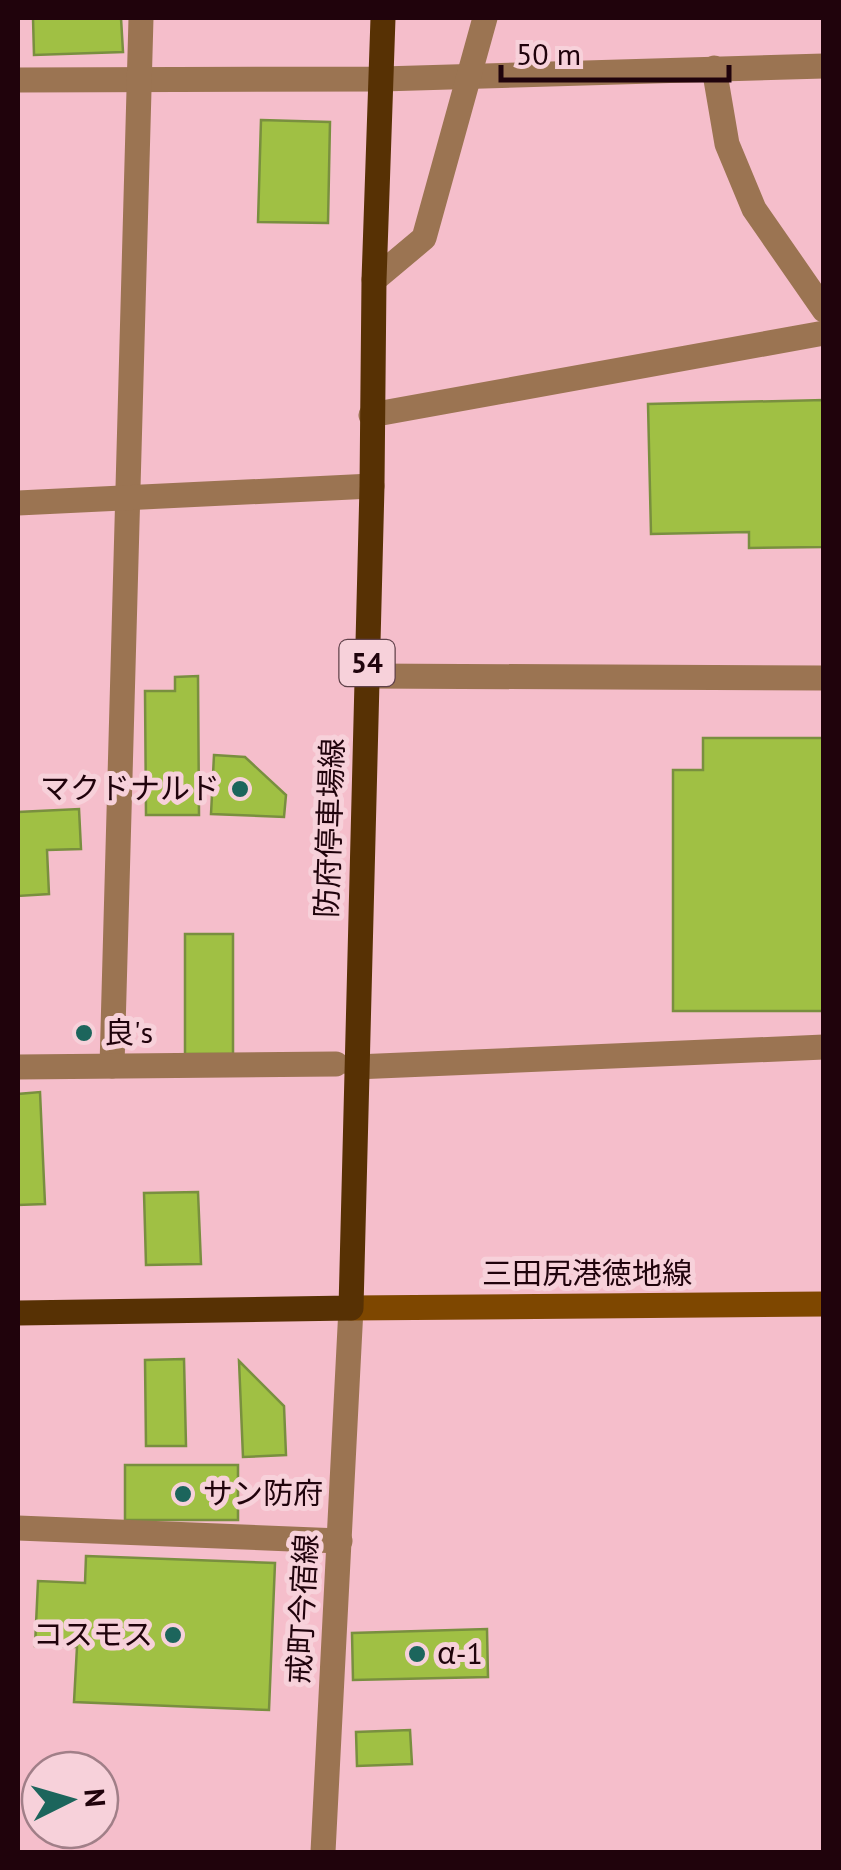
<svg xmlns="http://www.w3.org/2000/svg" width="841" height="1870" font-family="'PT Sans','Noto Sans JP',sans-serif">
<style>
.building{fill:#a0c044;stroke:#798f3f;stroke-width:2.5}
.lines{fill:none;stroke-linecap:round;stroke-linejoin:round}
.minor{stroke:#9b7452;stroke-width:25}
.tertiary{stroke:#9b7452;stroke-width:25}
.secondary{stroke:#7e4700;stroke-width:25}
.primary{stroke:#573104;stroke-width:25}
.poi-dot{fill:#1c655c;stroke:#f7d1da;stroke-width:4}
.labels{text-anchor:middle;stroke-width:10;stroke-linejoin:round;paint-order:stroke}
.shield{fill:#f7d1da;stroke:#60414a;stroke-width:2.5}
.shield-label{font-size:28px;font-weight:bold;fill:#20030c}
.poi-label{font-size:30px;fill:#20030c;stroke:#f7d1da;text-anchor:start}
.street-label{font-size:30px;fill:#20030c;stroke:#f7d1da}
</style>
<rect width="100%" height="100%" fill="#f5becb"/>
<g class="building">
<polygon points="33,18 121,18 123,52 34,55"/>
<polygon points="261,120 330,122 328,223 258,222"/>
<polygon points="824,400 824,547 749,548 749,532 651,534 648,404"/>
<polygon points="198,676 199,815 146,815 145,691 175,691 175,677"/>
<polygon points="703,738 824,738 824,1011 673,1011 673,770 703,770"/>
<polygon points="214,755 245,757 286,795 284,817 211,814"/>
<polygon points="79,809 81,849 47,850 49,894 18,896 18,812"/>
<rect x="185" y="934" width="48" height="120"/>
<polygon points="40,1092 45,1204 18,1205 18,1094"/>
<polygon points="198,1192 201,1264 146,1265 144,1193"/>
<polygon points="184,1359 186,1446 146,1446 145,1360"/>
<polygon points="239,1361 284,1406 286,1455 243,1457"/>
<rect x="125" y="1465" width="113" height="55"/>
<polygon points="86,1556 275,1563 269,1710 74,1702 77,1647 35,1646 38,1581 85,1583"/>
<polygon points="487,1629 488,1677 353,1680 352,1633"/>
<polygon points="410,1730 412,1764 357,1766 356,1732"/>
</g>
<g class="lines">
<g class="minor">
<polyline points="714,68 727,144 754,209 824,310"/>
<polyline points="18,80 382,79 824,66"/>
<polyline points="374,280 424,238 485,18"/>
<polyline points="371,415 824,333"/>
<polyline points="112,1066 141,18"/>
<polyline points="18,1067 336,1064"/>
<polyline points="355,1067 824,1047"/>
<polyline points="18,1528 340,1541"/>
</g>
<g class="tertiary">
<polyline points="18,503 372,486"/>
<polyline points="367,676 824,678"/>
<polyline points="323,1852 351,1308"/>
</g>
<polyline class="secondary" points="351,1308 824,1304"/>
<polyline class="primary" points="18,1313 351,1308 372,486 374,280 383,18"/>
</g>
<g class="poi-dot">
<circle cx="240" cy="789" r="10"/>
<circle cx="84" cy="1033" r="10"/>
<circle cx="183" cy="1494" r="10"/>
<circle cx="173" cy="1635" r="10"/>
<circle cx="417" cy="1654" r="10"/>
</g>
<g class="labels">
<rect class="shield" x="339.5" y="640" width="55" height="46" rx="8"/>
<g class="shield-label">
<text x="367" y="673">54</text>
</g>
<g class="poi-label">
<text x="220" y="799" text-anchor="end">マクドナルド</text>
<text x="104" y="1043">良's</text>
<text x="203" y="1504">サン防府</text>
<text x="153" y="1645" text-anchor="end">コスモス</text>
<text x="437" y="1664">α-1</text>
</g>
<g class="street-label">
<text transform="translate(330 828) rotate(-88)" y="10">防府停車場線</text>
<text x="587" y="1284">三田尻港徳地線</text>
<text transform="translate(303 1609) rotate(-87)" y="10">戒町今宿線</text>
</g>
</g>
<rect width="841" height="1870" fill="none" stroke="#20030c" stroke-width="40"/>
<g transform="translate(70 1800) rotate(85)"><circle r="48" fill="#f7d1da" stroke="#a17f88" stroke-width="2.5"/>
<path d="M0-8L18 38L0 25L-18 38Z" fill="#1c655c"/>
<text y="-15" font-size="28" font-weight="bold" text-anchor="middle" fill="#20030c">N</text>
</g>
<path d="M501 65v15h228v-15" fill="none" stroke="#20030c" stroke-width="5"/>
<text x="516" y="65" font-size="30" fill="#20030c" stroke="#f7d1da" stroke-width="8" paint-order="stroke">50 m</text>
</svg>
